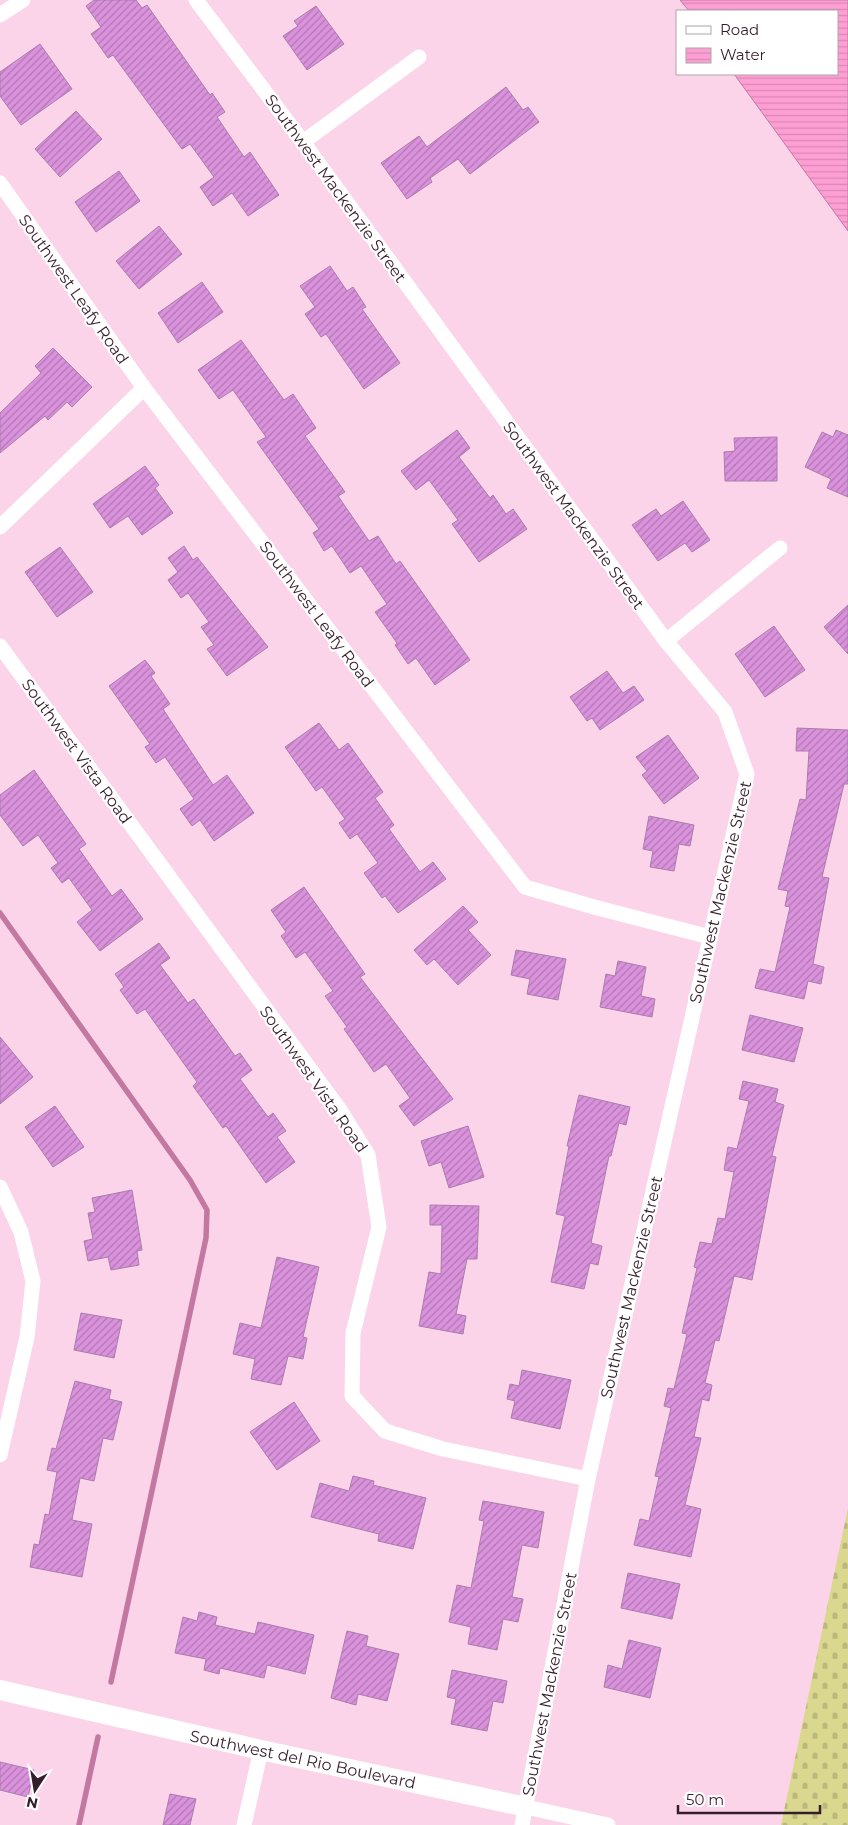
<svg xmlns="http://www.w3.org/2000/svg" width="848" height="1825" font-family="Montserrat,sans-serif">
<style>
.cemetery{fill:url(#cemetery-stones)}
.water{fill:url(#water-rules);stroke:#c278a1}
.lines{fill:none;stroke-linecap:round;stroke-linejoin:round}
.stream{stroke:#c278a1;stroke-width:5.5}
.building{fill:url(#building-hatch);stroke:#aa7cac}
.minor{stroke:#fff;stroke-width:15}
.tertiary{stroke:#fff;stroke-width:20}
.labels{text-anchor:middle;stroke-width:4.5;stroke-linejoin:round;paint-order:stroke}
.street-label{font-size:16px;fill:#351d2b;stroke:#fff}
</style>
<defs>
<pattern id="cemetery-stones" width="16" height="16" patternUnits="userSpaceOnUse" patternTransform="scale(1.25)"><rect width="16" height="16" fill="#dad78f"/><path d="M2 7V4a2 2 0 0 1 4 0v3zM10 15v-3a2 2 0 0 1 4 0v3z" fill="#bcb87c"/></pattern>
<pattern id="water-rules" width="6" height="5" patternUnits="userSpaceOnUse" patternTransform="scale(1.25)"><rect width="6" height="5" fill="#fe9fd4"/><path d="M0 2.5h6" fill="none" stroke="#da88b6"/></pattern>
<pattern id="building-hatch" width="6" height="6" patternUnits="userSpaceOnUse" patternTransform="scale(1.25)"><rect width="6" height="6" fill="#da92dd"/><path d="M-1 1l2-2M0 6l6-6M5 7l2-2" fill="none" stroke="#b277b3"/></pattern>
</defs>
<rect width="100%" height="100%" fill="#fcd4e9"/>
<polygon class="cemetery" points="848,1508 848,1825 781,1825"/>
<polygon class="water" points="680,0 848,0 848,231 734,74 837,74 837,11 689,11"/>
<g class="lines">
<g class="stream">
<polyline points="0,913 190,1180 207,1210 206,1238 111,1682"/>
<polyline points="79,1825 98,1737"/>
</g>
</g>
<g class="building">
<polygon points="94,0 136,0 142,8 147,5 210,95 212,93 225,112 217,117 244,157 250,152 279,195 248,216 232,193 213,206 200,187 214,177 190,144 182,149 113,55 108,58 91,34 101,27 86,6"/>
<polygon points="316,6 344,44 307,70 283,36 298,26 294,21"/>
<polygon points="40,44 72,89 21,125 0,96 0,72"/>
<polygon points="506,87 523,110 528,107 539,122 470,174 458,159 430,178 432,182 407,199 381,163 419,136 427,147"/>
<polygon points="76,111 102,139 60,177 35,149"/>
<polygon points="119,171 140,201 96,232 75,202"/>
<polygon points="159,226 182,254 139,289 116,261"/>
<polygon points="330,266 347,291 353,287 366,307 362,309 400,363 364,389 326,334 321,337 305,314 315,307 300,286"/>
<polygon points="202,282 223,312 178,343 158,313"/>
<polygon points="241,340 284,400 293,394 316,428 305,436 345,492 338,496 369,541 378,536 396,564 400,561 470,660 435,685 416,658 408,664 395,645 397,643 375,612 387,604 361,566 350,573 332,546 324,551 313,533 319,529 257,442 266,437 233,390 219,399 198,370"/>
<polygon points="53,348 92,387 72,407 67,402 48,420 45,416 0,453 0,413 41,373 35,366"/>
<polygon points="457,430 470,448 459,457 490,498 493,495 506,514 513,509 527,529 479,562 452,524 458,520 429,480 416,490 401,471"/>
<polygon points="836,430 848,435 848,497 827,488 831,479 805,467 822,432 833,437"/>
<polygon points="777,437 777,481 725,481 724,452 735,451 734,438"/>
<polygon points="145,466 159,485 155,488 173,513 142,535 128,516 110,528 93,504"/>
<polygon points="683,501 710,540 692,552 685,543 658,561 632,525 656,509 661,516"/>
<polygon points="184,546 193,560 197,557 268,647 227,676 207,649 214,645 201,627 209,622 188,593 181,598 168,580 178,572 168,558"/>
<polygon points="60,547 93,592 57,617 25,572"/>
<polygon points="848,605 848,654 824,627"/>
<polygon points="774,626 805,670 765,697 735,654"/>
<polygon points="145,660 155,673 151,676 170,704 163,709 213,785 227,775 254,813 214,841 200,820 192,826 180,809 194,799 165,757 156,763 145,747 150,744 109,686"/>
<polygon points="607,671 623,693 634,686 644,700 600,730 592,718 587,721 570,697"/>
<polygon points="319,723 339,750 348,743 383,792 375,798 394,825 389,829 420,872 433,862 446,879 398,913 385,896 382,898 364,873 378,863 357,834 350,839 339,823 345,819 322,787 316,791 285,747"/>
<polygon points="797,728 848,730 848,784 844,784 822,877 829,878 813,964 824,967 821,984 808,981 804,999 755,988 760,969 775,972 790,907 785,906 788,891 778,889 800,799 806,800 809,751 796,751"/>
<polygon points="668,735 699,778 664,804 642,775 647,771 636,757"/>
<polygon points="34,770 86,844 79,849 112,896 121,889 143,919 100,951 77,922 92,910 69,878 62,883 51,868 58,863 38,835 23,846 0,815 0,795"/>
<polygon points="649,816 694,825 690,846 679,844 674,871 650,867 653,851 643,849"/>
<polygon points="304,887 365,974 360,977 453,1099 414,1126 399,1106 410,1098 386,1064 374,1072 344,1029 347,1027 325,996 333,991 305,952 296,958 281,936 286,932 271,910"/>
<polygon points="463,906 478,922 468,930 491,955 458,985 434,959 427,965 414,950"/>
<polygon points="159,943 170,958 160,965 188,1003 194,999 235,1056 240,1053 252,1070 240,1079 268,1117 273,1113 286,1131 277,1137 295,1162 266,1183 226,1126 223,1128 193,1086 197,1082 145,1009 137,1014 120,990 124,987 115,974"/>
<polygon points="516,950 566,959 558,1000 527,994 530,979 511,975"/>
<polygon points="618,961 646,967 641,996 655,999 652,1017 600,1007 606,974 615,976"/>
<polygon points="750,1015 803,1028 794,1062 742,1050"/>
<polygon points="0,1037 33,1077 0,1104"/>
<polygon points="743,1081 778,1089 775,1102 784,1105 772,1156 776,1157 752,1280 734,1276 719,1341 715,1340 705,1383 712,1385 709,1401 702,1399 694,1437 701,1438 685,1505 701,1509 691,1557 634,1545 640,1519 649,1521 659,1477 655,1476 671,1408 664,1406 668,1388 674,1389 687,1334 682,1333 697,1268 694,1267 700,1242 712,1244 718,1218 725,1219 734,1172 724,1170 728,1147 737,1149 749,1101 739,1099"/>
<polygon points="579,1095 630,1107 626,1125 619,1123 611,1156 609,1156 591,1243 602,1246 598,1265 590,1263 584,1289 551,1282 565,1216 556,1214 569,1146 567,1146"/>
<polygon points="55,1106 84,1147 53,1167 25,1127"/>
<polygon points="468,1126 484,1177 449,1188 441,1162 429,1166 421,1141"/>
<polygon points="132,1190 142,1250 137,1251 139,1265 111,1270 108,1257 88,1261 84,1241 93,1239 88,1213 95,1212 92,1198"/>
<polygon points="430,1205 479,1206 477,1259 467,1259 456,1314 466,1316 463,1334 419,1326 429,1272 441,1274 442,1225 430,1225"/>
<polygon points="277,1257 319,1267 303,1337 307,1338 303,1359 288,1356 281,1385 251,1379 255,1359 233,1354 240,1323 261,1328"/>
<polygon points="81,1313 122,1320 114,1358 74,1350"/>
<polygon points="522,1370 571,1380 560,1429 511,1418 515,1401 507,1399 510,1384 519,1386"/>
<polygon points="75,1381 111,1390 109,1399 122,1402 113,1440 103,1438 94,1481 80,1478 72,1520 92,1524 82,1577 30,1567 34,1544 39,1545 45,1514 49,1515 57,1472 47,1470 52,1448 56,1449"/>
<polygon points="294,1402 320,1441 277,1470 250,1432"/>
<polygon points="353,1476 374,1481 373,1485 426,1498 413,1549 378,1541 379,1534 311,1517 320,1483 349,1491"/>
<polygon points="483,1501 544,1512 538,1548 522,1545 512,1597 523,1599 518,1622 503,1619 497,1650 468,1644 471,1627 449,1622 457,1585 471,1588 484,1521 479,1520"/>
<polygon points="628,1573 680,1584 672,1619 621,1608"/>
<polygon points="199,1612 217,1617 215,1625 255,1634 258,1622 314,1635 305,1674 267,1665 264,1678 220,1668 219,1674 204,1670 206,1659 175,1653 183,1617 197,1621"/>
<polygon points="347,1631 368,1636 366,1646 399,1654 387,1701 358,1694 356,1705 331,1698"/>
<polygon points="629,1640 661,1648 650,1698 604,1687 608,1665 622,1669"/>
<polygon points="452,1670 507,1681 503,1703 493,1701 487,1731 451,1724 456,1699 447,1697"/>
<polygon points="0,1762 34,1770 28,1797 0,1790"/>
<polygon points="170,1794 196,1799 190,1825 163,1825"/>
</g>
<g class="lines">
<g class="minor">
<polyline points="196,0 303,142 666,641 725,712 747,774 588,1479 522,1825"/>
<polyline points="0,15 23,0"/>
<polyline points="303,142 419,57"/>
<polyline points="0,183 144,388 525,887 594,907 710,937"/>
<polyline points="0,527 144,388"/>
<polyline points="666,641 780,548"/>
<polyline points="0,646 340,1110 368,1155 379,1227 353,1333 352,1396 385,1431 443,1449 588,1479"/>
<polyline points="0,1187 21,1232 33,1281 27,1337 0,1455"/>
<polyline points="526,1807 608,1825"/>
<polyline points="244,1825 261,1750"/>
</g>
<polyline class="tertiary" points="0,1690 261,1750 526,1807"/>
</g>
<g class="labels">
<g class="street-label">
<text transform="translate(336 188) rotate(54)" y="6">Southwest Mackenzie Street</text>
<text transform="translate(74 289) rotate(55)" y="6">Southwest Leafy Road</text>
<text transform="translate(574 515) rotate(54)" y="6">Southwest Mackenzie Street</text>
<text transform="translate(317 614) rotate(53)" y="6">Southwest Leafy Road</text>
<text transform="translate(77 751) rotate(54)" y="6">Southwest Vista Road</text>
<text transform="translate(720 892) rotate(-77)" y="6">Southwest Mackenzie Street</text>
<text transform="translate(314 1079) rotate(55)" y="6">Southwest Vista Road</text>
<text transform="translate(631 1287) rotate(-77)" y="6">Southwest Mackenzie Street</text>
<text transform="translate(549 1684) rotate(-79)" y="6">Southwest Mackenzie Street</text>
<text transform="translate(303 1759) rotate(12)" y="6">Southwest del Rio Boulevard</text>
</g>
</g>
<rect x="676" y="10" width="162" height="65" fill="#ffffff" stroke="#aea5aa"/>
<rect x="686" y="26" width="25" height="8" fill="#ffffff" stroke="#aea5aa"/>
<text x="720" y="35" font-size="15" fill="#351d2b">Road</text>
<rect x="686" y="48" width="25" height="15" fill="url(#water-rules)" stroke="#aea5aa"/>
<text x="720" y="60" font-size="15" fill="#351d2b">Water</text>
<g transform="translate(35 1790) rotate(192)" stroke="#ffffff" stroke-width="4" paint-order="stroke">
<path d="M0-4L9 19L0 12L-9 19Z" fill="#351d2b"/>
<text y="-8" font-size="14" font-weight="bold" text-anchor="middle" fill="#351d2b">N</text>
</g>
<path d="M678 1805v8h142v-8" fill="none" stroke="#351d2b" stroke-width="2.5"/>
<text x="686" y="1805" font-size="15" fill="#351d2b" stroke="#ffffff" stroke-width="4" paint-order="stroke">50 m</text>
</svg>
